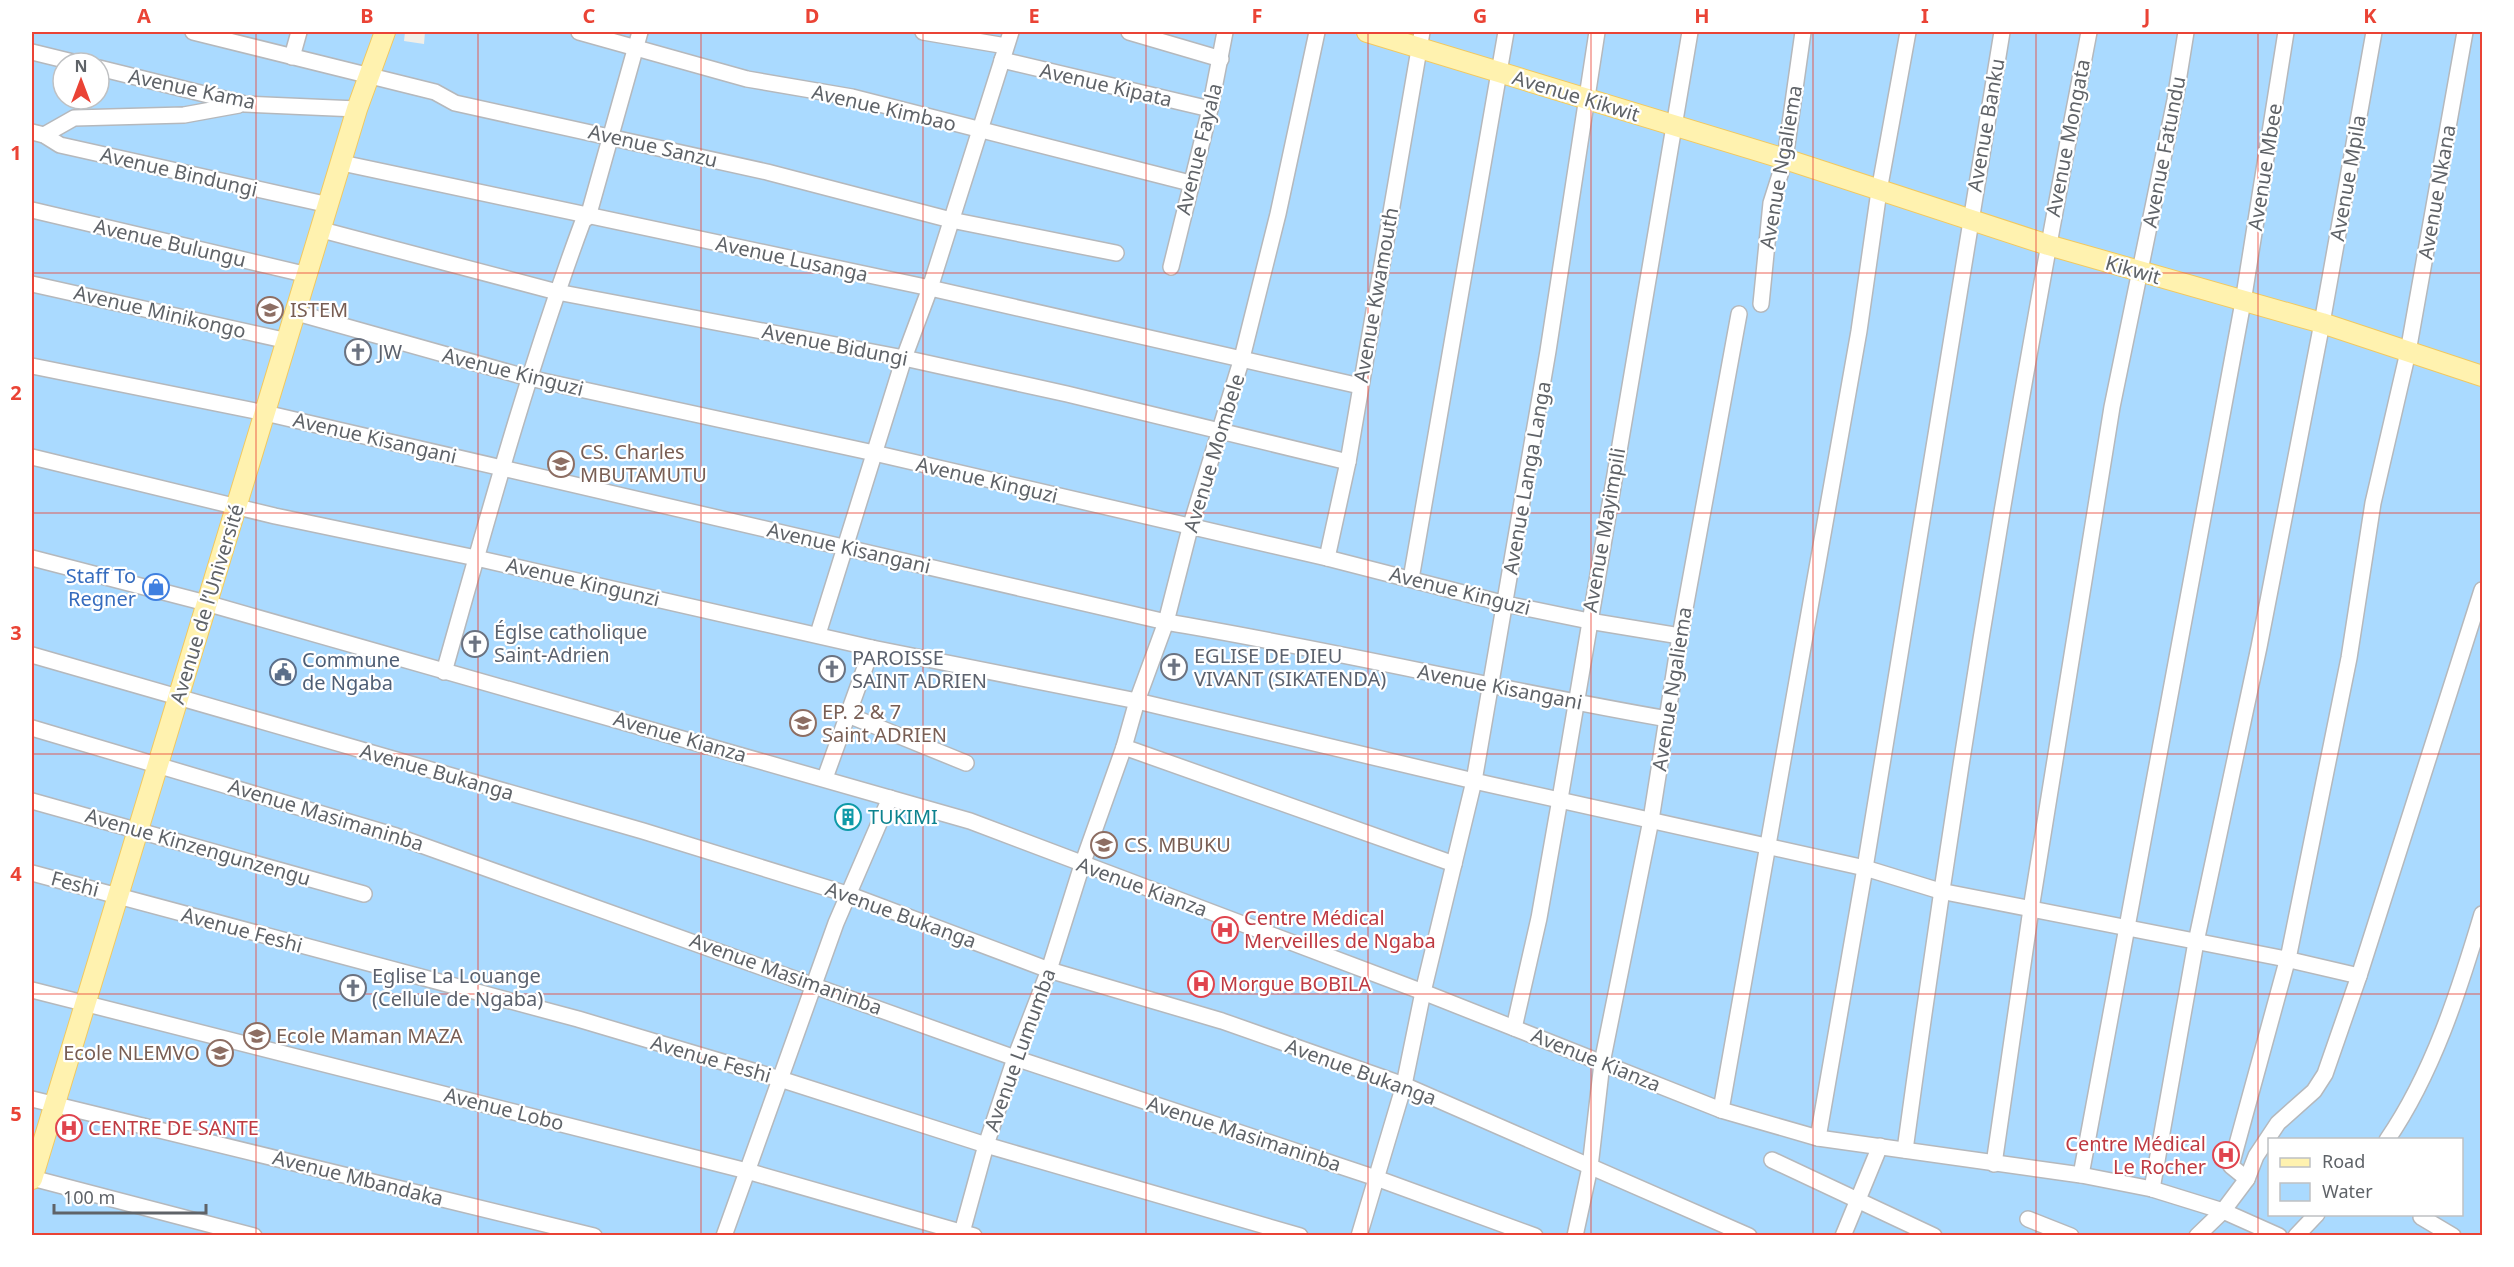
<svg xmlns="http://www.w3.org/2000/svg" width="2514" height="1267" font-family="'Noto Sans',sans-serif">
<style>
.water{fill:#aadaff;fill-rule:evenodd}
.lines{fill:none;stroke-linecap:round;stroke-linejoin:round}
.minor-casing{stroke:#b5b8bc;stroke-width:18}
.major-casing{stroke:#f2c960;stroke-width:22}
.minor{stroke:#fff;stroke-width:15}
.major{stroke:#fff2af;stroke-width:20}
.grid{fill:none;stroke:#ea4335;stroke-width:1.5;stroke-opacity:0.55}
.labels{text-anchor:middle;stroke-width:4.5;stroke-linejoin:round;paint-order:stroke}
.street-label{font-size:20px;fill:#5f6368;stroke:#fff}
.education-label{font-size:20px;fill:#785e54;stroke:#fff;text-anchor:start}
.worship-label{font-size:20px;fill:#5b616d;stroke:#fff;text-anchor:start}
.shop-label{font-size:20px;fill:#366cbe;stroke:#fff;text-anchor:end}
.service-label{font-size:20px;fill:#4e5e75;stroke:#fff;text-anchor:start}
.culture-label{font-size:20px;fill:#0d838f;stroke:#fff;text-anchor:start}
.health-label{font-size:20px;fill:#be3a42;stroke:#fff;text-anchor:start}
.neatline{fill:none;stroke:#ea4335;stroke-width:2}
.grid-label{font-size:20px;text-anchor:middle;font-weight:bold;fill:#ea4335}
</style>
<rect width="100%" height="100%" fill="#f1efe8"/>
<path class="water" d="M32,32H405L404,41L424,44L425,32H2482V1235H32ZM63,63H99V99H63ZM2270,1140H2462V1214H2270Z"/>
<g class="lines">
<defs>
<g id="minor">
<polyline points="193,32 435,92 455,103 767,172 951,220 1116,253"/>
<polyline points="579,32 747,79 852,97 1190,183"/>
<polyline points="923,32 1006,46"/>
<polyline points="1129,32 1221,59"/>
<polyline points="32,52 77,63"/>
<polyline points="292,57 299,32"/>
<polyline points="1002,60 1210,109"/>
<polyline points="99,68 245,104 357,109"/>
<polyline points="32,132 44,135 60,145 329,205"/>
<polyline points="44,135 74,118 184,115 239,105"/>
<polyline points="342,163 930,288 1360,386"/>
<polyline points="32,210 308,275"/>
<polyline points="322,230 557,292 904,358 1067,394 1348,462"/>
<polyline points="1171,267 1210,109 1225,32"/>
<polyline points="32,284 288,341"/>
<polyline points="1761,304 1771,203 1785,159 1803,32"/>
<polyline points="297,313 529,378 874,453 1327,558 1506,604 1589,621 1680,636"/>
<path d="M32,366L265,413L1166,622C1334,650 1500,690 1668,719"/>
<polyline points="32,457 275,516 476,558 872,648 1137,701 1474,781 1865,868 1940,891 2286,959 2359,976"/>
<polyline points="32,558 206,603 970,821 1423,992 1721,1110 1818,1138 2081,1175 2152,1189 2223,1211 2279,1236"/>
<polyline points="1327,558 1348,462 1422,32"/>
<polyline points="1411,579 1506,32"/>
<polyline points="818,634 904,358 930,288 1011,32"/>
<polyline points="32,655 643,831 850,895 1049,970 1222,1021 1404,1085 1749,1236"/>
<path d="M444,672C487,520 528,369 583,221L588,217L640,32"/>
<polyline points="848,715 966,763"/>
<polyline points="32,728 396,836 1015,1058 1376,1178 1535,1236"/>
<polyline points="1124,747 1454,864"/>
<polyline points="825,778 872,648"/>
<polyline points="32,801 364,894"/>
<polyline points="32,873 578,1019 780,1079 986,1145 1300,1236"/>
<polyline points="32,990 747,1171 974,1236"/>
<polyline points="1514,1028 1539,918 1560,799 1690,32"/>
<polyline points="32,1099 594,1236"/>
<polyline points="1721,1110 1859,331 1879,191 1908,32"/>
<polyline points="1818,1138 1865,868 2002,32"/>
<path d="M2387,1140C2433,1073 2459,991 2482,914"/>
<path d="M1905,1150C1956,775 2017,402 2089,32"/>
<polyline points="1772,1160 1934,1236"/>
<polyline points="1994,1164 2031,909 2112,407 2175,100 2186,32"/>
<polyline points="2081,1175 2243,302 2286,32"/>
<polyline points="32,1178 254,1236"/>
<polyline points="2247,1179 2231,1166 2289,954 2349,658 2373,503 2408,352 2465,32"/>
<polyline points="2152,1189 2196,942 2259,647 2322,323 2374,32"/>
<polyline points="2421,1217 2453,1236"/>
<polyline points="2028,1219 2071,1236"/>
<polyline points="724,1236 836,923 890,798"/>
<polyline points="961,1236 986,1145 1015,1058 1049,970 1082,865 1124,747 1137,701 1166,622 1190,528 1242,358 1278,214 1317,32"/>
<polyline points="1359,1236 1404,1085 1423,992 1474,781 1548,351 1597,32"/>
<polyline points="1575,1236 1590,1167 1602,1063 1651,820 1680,636 1739,314"/>
<polyline points="1843,1236 1880,1146"/>
<polyline points="2197,1236 2223,1211 2247,1179 2256,1156 2278,1123 2314,1091 2325,1074 2359,976 2482,590"/>
<polyline points="2296,1236 2317,1214"/>
</g>
<g id="major">
<polyline points="1367,32 1785,159 2048,245 2322,323 2482,376"/>
<polyline points="32,1179 357,109 385,32"/>
</g>
</defs>
<use href="#minor" class="minor-casing"/>
<use href="#major" class="major-casing"/>
<use href="#minor" class="minor"/>
<use href="#major" class="major"/>
</g>
<path class="grid" d="M256,32V1236M478,32V1236M701,32V1236M923,32V1236M1146,32V1236M1368,32V1236M1591,32V1236M1813,32V1236M2036,32V1236M2258,32V1236M32,273H2482M32,513H2482M32,754H2482M32,994H2482"/>
<defs>
<symbol id="university-ring" viewBox="-11 -11 22 22"><circle r="9.5" fill="#fff" stroke="#8d6e63" stroke-width="1.5"/><path d="M0-5L7-2L0 1L-7-2ZM-4 1L0 2.5L4 1V4Q0 6-4 4Z" fill="#8d6e63"/></symbol>
<symbol id="church-ring" viewBox="-11 -11 22 22"><circle r="9.5" fill="#fff" stroke="#6b7280" stroke-width="1.5"/><path d="M-1.2-6h2.4v3.5h3.3v2.4h-3.3V6h-2.4V-.1h-3.3v-2.4h3.3Z" fill="#6b7280"/></symbol>
<symbol id="school-ring" viewBox="-11 -11 22 22"><circle r="9.5" fill="#fff" stroke="#8d6e63" stroke-width="1.5"/><path d="M0-5L7-2L0 1L-7-2ZM-4 1L0 2.5L4 1V4Q0 6-4 4Z" fill="#8d6e63"/></symbol>
<symbol id="shop-ring" viewBox="-11 -11 22 22"><circle r="9.5" fill="#fff" stroke="#3f7fe0" stroke-width="1.5"/><path d="M-5-2.5h2.3a2.7 3.5 0 0 1 5.4 0H5L5.5 6h-11ZM-1.5-2.5h3a1.5 2.3 0 0 0-3 0Z" fill="#3f7fe0"/></symbol>
<symbol id="civic-ring" viewBox="-11 -11 22 22"><circle r="9.5" fill="#fff" stroke="#5c6f8a" stroke-width="1.5"/><path d="M-.6-6.5H3V-4.5H.6V-3L4-1V1h2V6H-6V1h2V-1L-.6-3ZM-1.2 2.5V6h2.4V2.5Z" fill="#5c6f8a"/></symbol>
<symbol id="building-ring" viewBox="-11 -11 22 22"><circle r="9.5" fill="#fff" stroke="#0f9aa8" stroke-width="1.5"/><path d="M-4-6H4V6H1V3H-1V6H-4ZM-2.5-4.3h1.7v1.8h-1.7ZM.8-4.3h1.7v1.8H.8ZM-2.5-1h1.7V.8h-1.7ZM.8-1h1.7V.8H.8Z" fill="#0f9aa8"/></symbol>
<symbol id="hospital-ring" viewBox="-11 -11 22 22"><circle r="9.5" fill="#fff" stroke="#e0444e" stroke-width="1.5"/><path d="M-5-5h3v3.5h4V-5h3V5h-3V1.5h-4V5h-3Z" fill="#e0444e"/></symbol>
</defs>
<g fill-rule="evenodd">
<use href="#university-ring" x="255" y="295" width="30" height="30"/>
<use href="#church-ring" x="343" y="337" width="30" height="30"/>
<use href="#school-ring" x="546" y="449" width="30" height="30"/>
<use href="#shop-ring" x="141" y="572" width="30" height="30"/>
<use href="#church-ring" x="460" y="629" width="30" height="30"/>
<use href="#church-ring" x="1159" y="652" width="30" height="30"/>
<use href="#church-ring" x="817" y="654" width="30" height="30"/>
<use href="#civic-ring" x="268" y="657" width="30" height="30"/>
<use href="#school-ring" x="788" y="708" width="30" height="30"/>
<use href="#building-ring" x="833" y="802" width="30" height="30"/>
<use href="#school-ring" x="1089" y="830" width="30" height="30"/>
<use href="#hospital-ring" x="1210" y="915" width="30" height="30"/>
<use href="#hospital-ring" x="1186" y="969" width="30" height="30"/>
<use href="#church-ring" x="338" y="973" width="30" height="30"/>
<use href="#school-ring" x="242" y="1021" width="30" height="30"/>
<use href="#school-ring" x="205" y="1038" width="30" height="30"/>
<use href="#hospital-ring" x="54" y="1113" width="30" height="30"/>
<use href="#hospital-ring" x="2211" y="1140" width="30" height="30"/>
</g>
<g class="labels">
<g class="street-label">
<text transform="translate(1106 85) rotate(13)" y="7">Avenue Kipata</text>
<text transform="translate(192 89) rotate(12)" y="7">Avenue Kama</text>
<text transform="translate(1576 96) rotate(17)" y="7">Avenue Kikwit</text>
<text transform="translate(884 108) rotate(13)" y="7">Avenue Kimbao</text>
<text transform="translate(1986 125) rotate(-80)" y="7">Avenue Banku</text>
<text transform="translate(2068 138) rotate(-79)" y="7">Avenue Mongata</text>
<text transform="translate(653 146) rotate(13)" y="7">Avenue Sanzu</text>
<text transform="translate(1199 149) rotate(-76)" y="7">Avenue Fayala</text>
<text transform="translate(2164 152) rotate(-79)" y="7">Avenue Fatundu</text>
<text transform="translate(1781 167) rotate(-80)" y="7">Avenue Ngaliema</text>
<text transform="translate(2265 167) rotate(-81)" y="7">Avenue Mbee</text>
<text transform="translate(179 172) rotate(13)" y="7">Avenue Bindungi</text>
<text transform="translate(2348 178) rotate(-80)" y="7">Avenue Mpila</text>
<text transform="translate(2437 192) rotate(-80)" y="7">Avenue Nkana</text>
<text transform="translate(170 243) rotate(13)" y="7">Avenue Bulungu</text>
<text transform="translate(792 259) rotate(12)" y="7">Avenue Lusanga</text>
<text transform="translate(2133 270) rotate(16)" y="7">Kikwit</text>
<text transform="translate(1376 295) rotate(-80)" y="7">Avenue Kwamouth</text>
<text transform="translate(160 312) rotate(13)" y="7">Avenue Minikongo</text>
<text transform="translate(835 345) rotate(11)" y="7">Avenue Bidungi</text>
<text transform="translate(513 372) rotate(14)" y="7">Avenue Kinguzi</text>
<text transform="translate(375 438) rotate(13)" y="7">Avenue Kisangani</text>
<text transform="translate(1214 453) rotate(-73)" y="7">Avenue Mombele</text>
<text transform="translate(1527 478) rotate(-80)" y="7">Avenue Langa Langa</text>
<text transform="translate(987 480) rotate(13)" y="7">Avenue Kinguzi</text>
<text transform="translate(1604 530) rotate(-80)" y="7">Avenue Mayimpili</text>
<text transform="translate(849 548) rotate(13)" y="7">Avenue Kisangani</text>
<text transform="translate(583 582) rotate(13)" y="7">Avenue Kingunzi</text>
<text transform="translate(1460 591) rotate(14)" y="7">Avenue Kinguzi</text>
<text transform="translate(207 604) rotate(-73)" y="7">Avenue de l’Université</text>
<text transform="translate(1500 687) rotate(11)" y="7">Avenue Kisangani</text>
<text transform="translate(1672 689) rotate(-81)" y="7">Avenue Ngaliema</text>
<text transform="translate(680 737) rotate(16)" y="7">Avenue Kianza</text>
<text transform="translate(437 772) rotate(16)" y="7">Avenue Bukanga</text>
<text transform="translate(326 815) rotate(17)" y="7">Avenue Masimaninba</text>
<text transform="translate(198 847) rotate(16)" y="7">Avenue Kinzengunzengu</text>
<text transform="translate(75 884) rotate(15)" y="7">Feshi</text>
<text transform="translate(1142 887) rotate(20)" y="7">Avenue Kianza</text>
<text transform="translate(901 915) rotate(20)" y="7">Avenue Bukanga</text>
<text transform="translate(242 930) rotate(15)" y="7">Avenue Feshi</text>
<text transform="translate(786 974) rotate(20)" y="7">Avenue Masimaninba</text>
<text transform="translate(1020 1050) rotate(-70)" y="7">Avenue Lumumba</text>
<text transform="translate(711 1059) rotate(16)" y="7">Avenue Feshi</text>
<text transform="translate(1596 1060) rotate(22)" y="7">Avenue Kianza</text>
<text transform="translate(1361 1072) rotate(20)" y="7">Avenue Bukanga</text>
<text transform="translate(504 1109) rotate(14)" y="7">Avenue Lobo</text>
<text transform="translate(1244 1134) rotate(18)" y="7">Avenue Masimaninba</text>
<text transform="translate(358 1178) rotate(14)" y="7">Avenue Mbandaka</text>
</g>
<g class="education-label">
<text x="290" y="317">ISTEM</text>
<text x="580" y="459">CS. Charles<tspan x="580" dy="23">MBUTAMUTU</tspan></text>
<text x="822" y="719">EP. 2 &amp; 7<tspan x="822" dy="23">Saint ADRIEN</tspan></text>
<text x="1124" y="852">CS. MBUKU</text>
<text x="276" y="1043">Ecole Maman MAZA</text>
<text x="200" y="1060" text-anchor="end">Ecole NLEMVO</text>
</g>
<g class="worship-label">
<text x="378" y="359">JW</text>
<text x="494" y="639">Églse catholique<tspan x="494" dy="23">Saint-Adrien</tspan></text>
<text x="1194" y="663">EGLISE DE DIEU<tspan x="1194" dy="23">VIVANT (SIKATENDA)</tspan></text>
<text x="852" y="665">PAROISSE<tspan x="852" dy="23">SAINT ADRIEN</tspan></text>
<text x="372" y="983">Eglise La Louange<tspan x="372" dy="23">(Cellule de Ngaba)</tspan></text>
</g>
<g class="shop-label">
<text x="136" y="583">Staff To<tspan x="136" dy="23">Regner</tspan></text>
</g>
<g class="service-label">
<text x="302" y="667">Commune<tspan x="302" dy="23">de Ngaba</tspan></text>
</g>
<g class="culture-label">
<text x="868" y="824">TUKIMI</text>
</g>
<g class="health-label">
<text x="1244" y="925">Centre Médical<tspan x="1244" dy="23">Merveilles de Ngaba</tspan></text>
<text x="1220" y="991">Morgue BOBILA</text>
<text x="88" y="1135">CENTRE DE SANTE</text>
<text x="2206" y="1151" text-anchor="end">Centre Médical<tspan x="2206" dy="23">Le Rocher</tspan></text>
</g>
</g>
<rect width="2514" height="1267" fill="none" stroke="#ffffff" stroke-width="66"/>
<rect x="2268" y="1138" width="195" height="78" fill="#ffffff" stroke="#bfc1c3" stroke-width="1.5"/>
<rect x="2280" y="1158" width="30" height="9" fill="#fff2af" stroke="#bfc1c3" stroke-width="1.5"/>
<text x="2322" y="1168" font-size="18" fill="#5f6368">Road</text>
<rect x="2280" y="1183" width="30" height="18" fill="#aadaff" stroke="#bfc1c3" stroke-width="1.5"/>
<text x="2322" y="1198" font-size="18" fill="#5f6368">Water</text>
<g transform="translate(81 81)"><circle r="28" fill="#ffffff" stroke="#bfc1c3" stroke-width="1.5"/>
<path d="M0-4.5L10 22L0 15L-10 22Z" fill="#ea4335"/>
<text y="-9" font-size="16" font-weight="bold" text-anchor="middle" fill="#5f6368">N</text>
</g>
<path d="M54 1204v9h152v-9" fill="none" stroke="#5f6368" stroke-width="3"/>
<text x="63" y="1204" font-size="18" fill="#5f6368" stroke="#ffffff" stroke-width="4.5" paint-order="stroke">100 m</text>
<rect x="33" y="33" width="2448" height="1201" class="neatline"/>
<g class="grid-label">
<text x="144" y="23">A</text>
<text x="367" y="23">B</text>
<text x="589" y="23">C</text>
<text x="812" y="23">D</text>
<text x="1034" y="23">E</text>
<text x="1257" y="23">F</text>
<text x="1480" y="23">G</text>
<text x="1702" y="23">H</text>
<text x="1925" y="23">I</text>
<text x="2147" y="23">J</text>
<text x="2370" y="23">K</text>
<text x="16" y="160">1</text>
<text x="16" y="400">2</text>
<text x="16" y="640">3</text>
<text x="16" y="881">4</text>
<text x="16" y="1121">5</text>
</g>
</svg>
